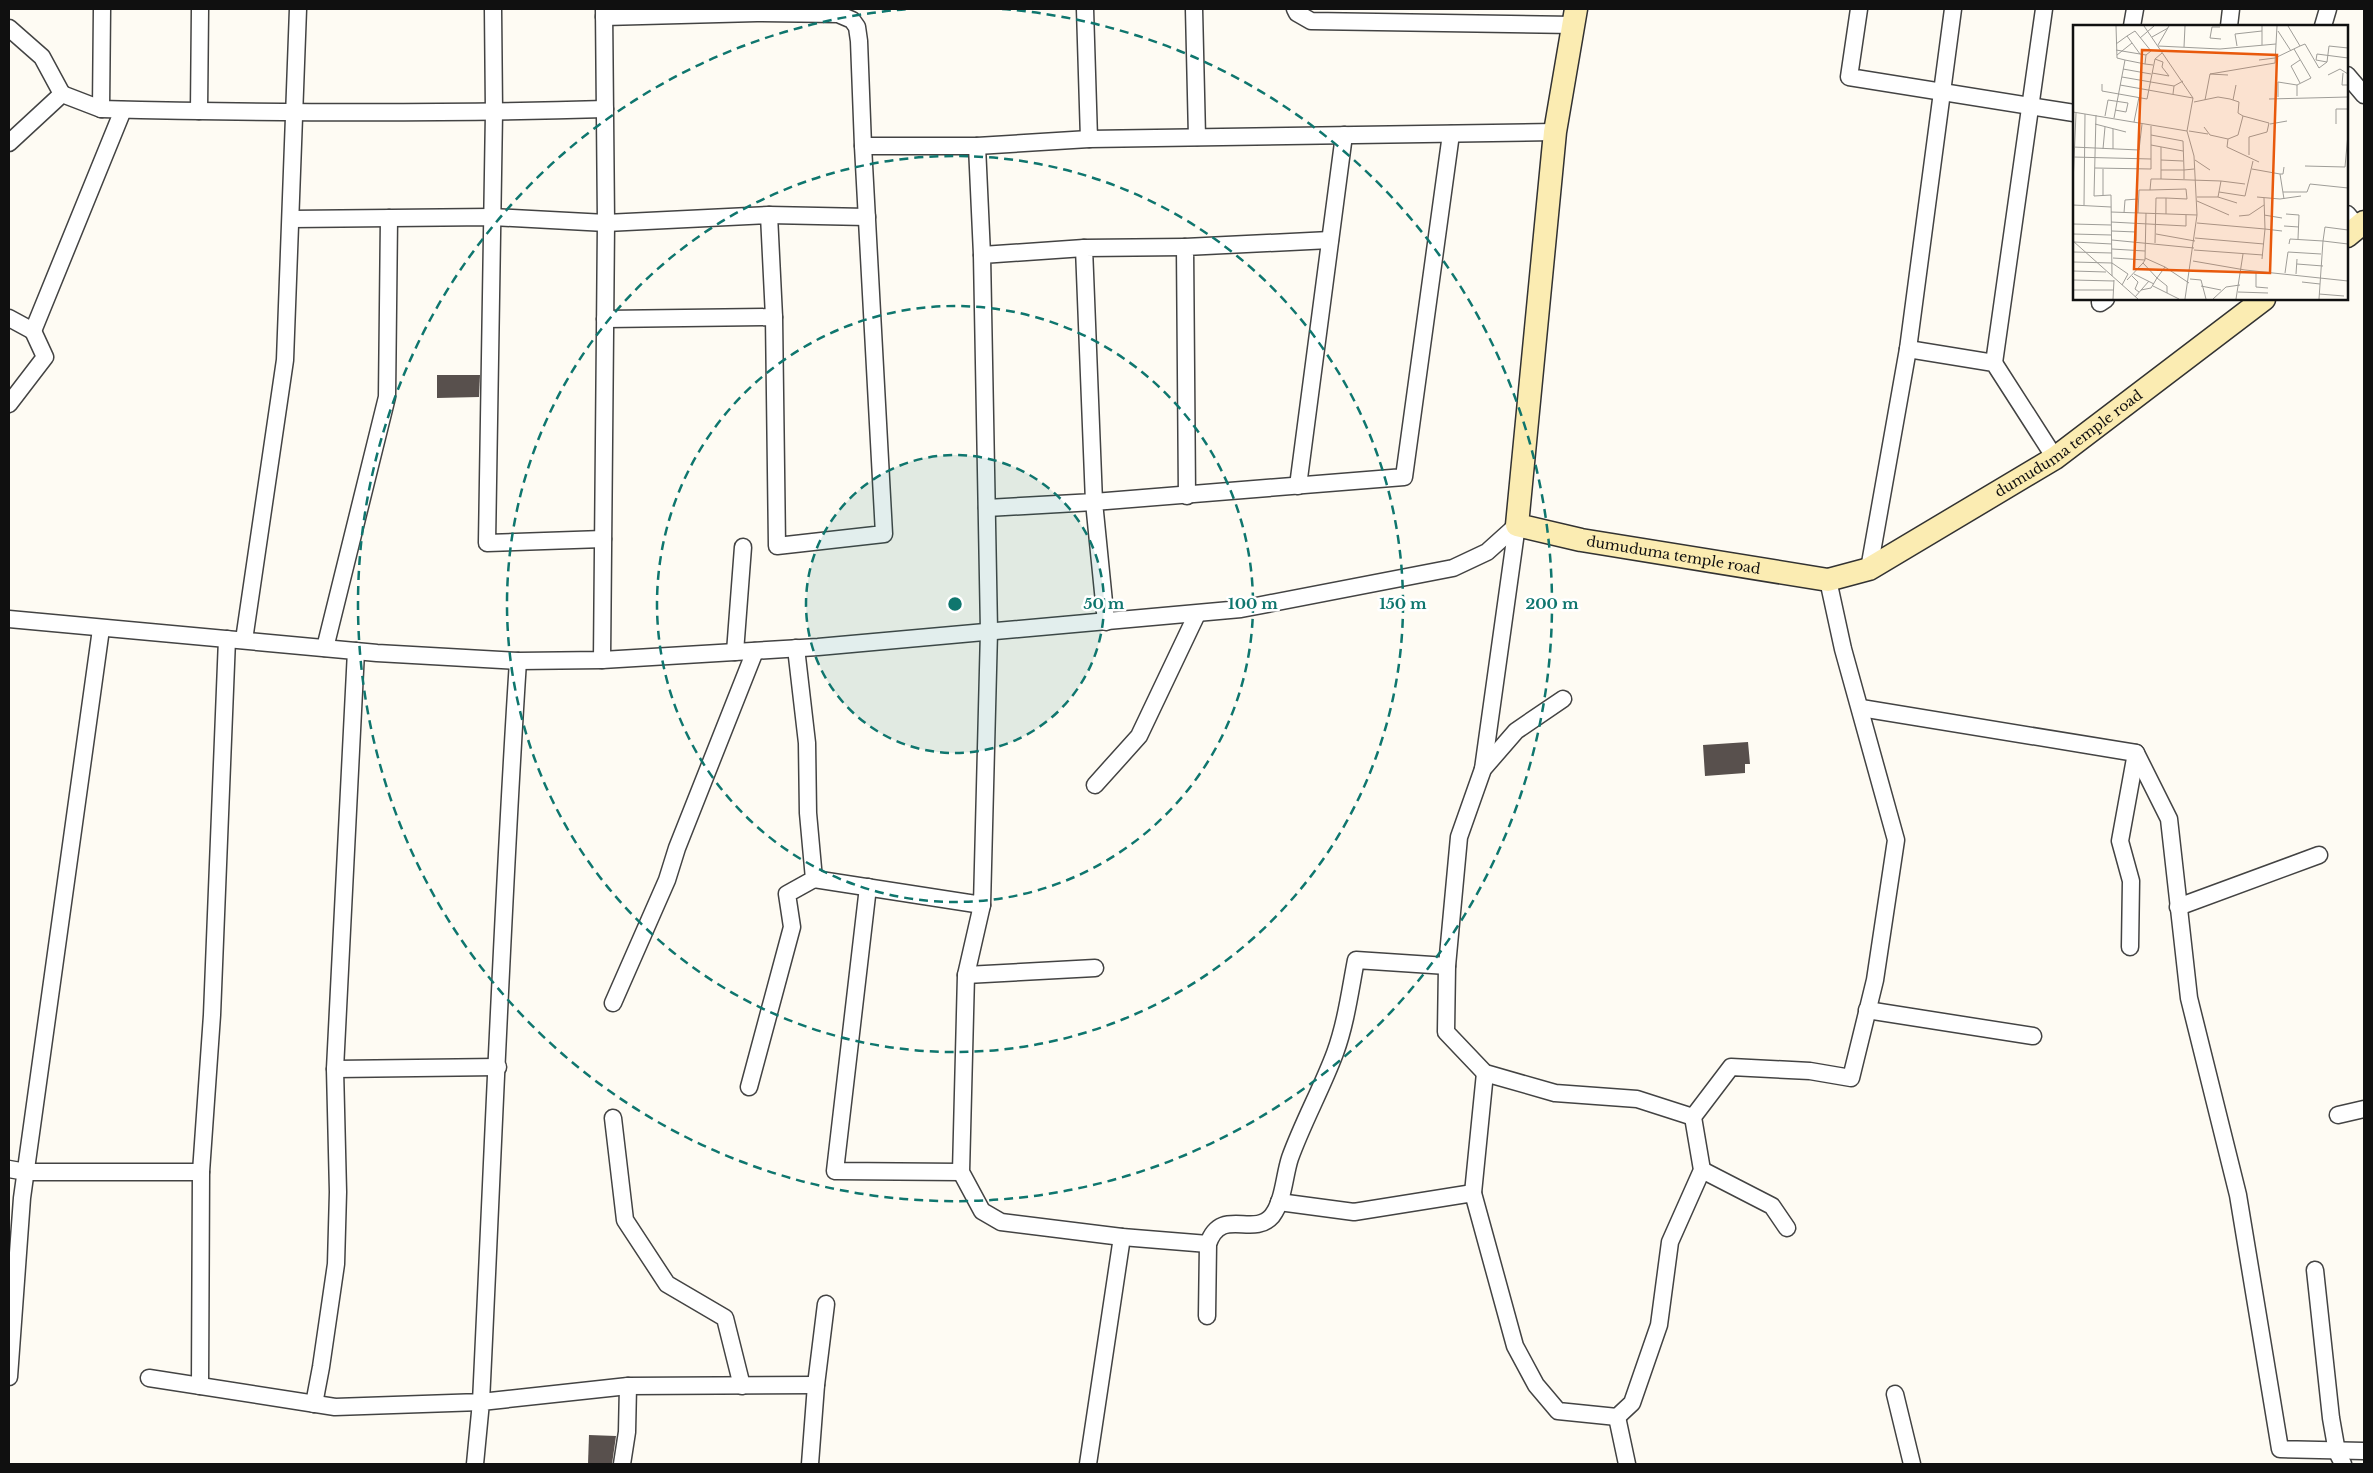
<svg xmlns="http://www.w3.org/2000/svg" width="2373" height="1473" font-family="'Libre Baskerville',serif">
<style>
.building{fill:#58504d}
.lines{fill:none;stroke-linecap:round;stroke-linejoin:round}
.street-casing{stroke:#434343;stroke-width:19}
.secondary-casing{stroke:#323232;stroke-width:25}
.street{stroke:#fff;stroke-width:16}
.secondary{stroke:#fbecb2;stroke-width:22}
.ring{fill:none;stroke:#0f766e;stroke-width:2.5;stroke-dasharray:9 6}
.labels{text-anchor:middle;stroke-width:5;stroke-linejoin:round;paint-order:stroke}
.street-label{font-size:14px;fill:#101010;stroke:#fff}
.inset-road{fill:none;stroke:#9f9d98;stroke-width:1}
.view{fill:#e8590c;fill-opacity:0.15;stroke:#e8590c;stroke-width:2.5}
.inset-edge{fill:none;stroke:#101010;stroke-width:2.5}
.centre{fill:#0f766e;stroke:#fff;stroke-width:2.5}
.ring-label{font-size:15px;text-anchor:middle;font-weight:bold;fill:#0f766e;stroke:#fff;stroke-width:5;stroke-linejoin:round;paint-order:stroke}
</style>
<rect width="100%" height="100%" fill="#fefbf3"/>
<g class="building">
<polygon points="437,375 480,375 479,397 437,398"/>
<polygon points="1748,742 1750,764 1745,764 1745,773 1705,776 1703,745"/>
<polygon points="589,1435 616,1436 612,1464 588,1464"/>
</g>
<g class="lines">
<defs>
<g id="street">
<path d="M102,9L101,109C269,113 437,114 605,109"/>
<polyline points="493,9 494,112 487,543 603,539"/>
<polyline points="1085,9 1089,139 1555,132"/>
<polyline points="1194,9 1197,137"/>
<polyline points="1295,9 1297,13 1311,21 1574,25"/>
<polyline points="1859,9 1849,77 2074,113"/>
<polyline points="604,17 757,13 838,14 852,20 857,27 859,41 863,146"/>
<polyline points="2132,26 2135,9"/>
<polyline points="2229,26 2231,9"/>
<polyline points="2323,26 2328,9"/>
<polyline points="9,28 42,57 62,94"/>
<polyline points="2347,75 2364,95"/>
<polyline points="199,111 200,9"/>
<polyline points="9,143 62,94 101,109"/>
<polyline points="977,146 1089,139"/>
<polyline points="2347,214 2358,227"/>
<polyline points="769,215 867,217"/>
<polyline points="291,219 492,217 606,223 769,215 774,317"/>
<polyline points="2100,299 2100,303 2106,299"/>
<polyline points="9,318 33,331 123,110"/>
<polyline points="605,319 774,317 777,546 884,534 863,146 977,146 982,255"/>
<polyline points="1908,349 1994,363 2055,458"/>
<polyline points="1994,363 2044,9"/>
<polyline points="9,404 45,357 33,331"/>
<polyline points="1298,486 1344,135"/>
<polyline points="1187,496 1185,247 1330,240"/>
<polyline points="987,508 1094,502 1084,248 1185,247"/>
<polyline points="1869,569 1908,349 1953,9"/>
<polyline points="9,619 377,653 518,661 602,660 818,647 1241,609 1453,568 1487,552 1517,525"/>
<polyline points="1106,622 1094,502 1404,477 1451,134"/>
<polyline points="244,640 285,360 298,9"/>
<polyline points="325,648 387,397 389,218"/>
<polyline points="735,652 743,547"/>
<polyline points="602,660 606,223 604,9"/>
<polyline points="1861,708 2136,753 2120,841 2131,881 2130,947"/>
<polyline points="2136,753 2169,819 2189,998 2238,1195 2280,1449 2364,1451"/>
<polyline points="1483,769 1517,525"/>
<polyline points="1095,785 1139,736 1197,614"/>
<polyline points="814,879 982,905 989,631 982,255 1084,248"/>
<polyline points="868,887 835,1171 961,1172"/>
<polyline points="982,905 966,975 961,1172 982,1211 1001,1222 1122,1237 1208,1244"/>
<polyline points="2178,907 2319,855"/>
<polyline points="1447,966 1446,1032 1485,1073 1555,1093 1637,1099 1693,1117"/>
<polyline points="966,975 1095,968"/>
<polyline points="613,1003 667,880 677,848 755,651"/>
<polyline points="1867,1010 2033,1036"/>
<polyline points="335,1069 498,1067"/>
<polyline points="749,1087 792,927 787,894 814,879 808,813 807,743 796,648"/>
<polyline points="2338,1115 2364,1109"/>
<polyline points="613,1118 625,1220 667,1284 725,1318 742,1386"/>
<polyline points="9,1169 26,1172 201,1172"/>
<polyline points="1702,1170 1772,1206 1787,1228"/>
<polyline points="1473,1193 1485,1073"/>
<polyline points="1279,1202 1354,1212 1473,1193 1515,1346 1536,1385 1558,1411 1617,1417 1632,1403 1659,1325 1670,1242 1702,1170 1693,1117 1731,1067 1810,1071 1851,1078 1875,980 1896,840 1843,649 1828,580"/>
<polyline points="2315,1270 2331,1418 2337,1452 2343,1464"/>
<path d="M1207,1316L1208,1244C1221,1206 1253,1238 1272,1216C1284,1200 1284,1176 1290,1158C1303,1122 1322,1088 1335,1053C1346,1023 1350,991 1356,960L1447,966L1459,837L1483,769L1516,731L1563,699"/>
<polyline points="9,1377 22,1198 101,629"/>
<path d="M149,1378L335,1407L481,1402C493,1155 502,908 518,661"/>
<polyline points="200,1386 201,1172 212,1015 227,639"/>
<polyline points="1895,1394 1912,1464"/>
<polyline points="314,1404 321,1367 336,1264 338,1192 335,1069 356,651"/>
<polyline points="1617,1417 1627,1464"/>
<polyline points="475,1464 481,1402 628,1386 816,1385"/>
<polyline points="622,1464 627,1432 628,1386"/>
<polyline points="810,1464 816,1385 826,1304"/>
<polyline points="1088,1464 1122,1237"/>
</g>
<g id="secondary">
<path id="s1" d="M1576,9L1555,132L1517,525L1581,540L1828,580L1869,569L2055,458L2264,299"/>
<polyline points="2347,236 2364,222"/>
</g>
</defs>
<use href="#street" class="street-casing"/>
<use href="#secondary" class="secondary-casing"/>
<use href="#street" class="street"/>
<use href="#secondary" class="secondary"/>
</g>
<circle cx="955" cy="604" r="149" fill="#0f766e" fill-opacity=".12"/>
<g class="ring">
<circle cx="955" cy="604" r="149"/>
<circle cx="955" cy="604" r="298"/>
<circle cx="955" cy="604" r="448"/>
<path d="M1002 9A597 597 0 1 1 908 9"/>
</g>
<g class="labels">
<g class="street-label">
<text dy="5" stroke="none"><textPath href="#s1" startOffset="1114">dumuduma temple road</textPath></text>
<text dy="5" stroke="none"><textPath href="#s1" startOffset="679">dumuduma temple road</textPath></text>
</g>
</g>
<g transform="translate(2073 25)">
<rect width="275" height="275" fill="#fefbf3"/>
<path class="inset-road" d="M147,2H139L137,13L148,14M205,6L218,26M79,12L95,3M67,13L81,1M43,19L54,11L62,6L78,26L73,30L67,29L54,11M85,20L96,1M189,20V1M85,21L147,24L203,19L204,1M164,21L162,9L189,6M227,21L232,19L246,43L254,37L256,21L275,23M111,22L112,1M221,24L238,53L224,60V71M43,25L67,29M44,30L59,18M73,30L72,39L80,40M52,35L72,39M186,35L202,33L227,21L215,1M227,35L218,41L227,58M254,37L243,35L244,29L275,33M50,44L78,49M79,48L96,51L89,42L90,37L82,34M270,48L269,60H275M137,49L202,38L203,19M255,50L267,44L275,49M49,52L101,61M29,59V66L74,74L82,34L89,28M47,60L120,73M100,69L101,61L110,56M205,72V57L224,60M196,74L275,72M132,75L137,49L155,50M160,75L163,60M121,77L145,72L157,74L166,77L165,88L170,91L196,98L194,107L176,112V130M0,87L114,106L120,73L71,1M23,90L21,171L38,170L39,251M32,91L35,75L55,78L53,87L42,85M41,93L52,35L44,33L43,1M61,97L66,72M22,99L53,107M197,99L214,96M263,99V84H275M131,102L137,110L155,114L154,122L186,137M116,106L135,109M78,110L110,116L111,145L121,144M155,114L165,110L170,91M78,120L110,126M0,122L66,125L69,99M88,122V135L110,136M30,124L32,102M40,124V104M0,132L78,134M88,135V145H111V154M122,135L137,145M232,141L272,142L275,109M22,143L78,144V101M179,144L207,149M88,145V154L148,156L145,172M88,154H78L77,165L113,164L114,174L93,173V189M148,156L172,159M0,159L3,88M146,167L172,171L180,136M210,167H234L237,159L275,163M30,170V144M124,172H145L164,178M184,172L207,174L228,171M191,173L192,204L209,206M211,174L207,149H210L211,142M124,176L156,190M0,180L38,182M11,180L12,89M38,187L124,190M51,188L52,175L65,174M63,188V216M65,188L66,165H77M213,189L226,190L225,214M191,190L209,193M166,191L176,190L191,180M38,197L113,201V190M124,198L192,204L189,234M0,199L38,200M211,201L226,202M39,206L63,207M0,209L38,210M83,209L122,216M122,213L191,219M39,215L121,223M0,216L65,274M1,217L39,219M82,218L83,173H93M216,219L217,214L250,216L252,202L275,205M39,224L72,226M121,225L190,230M0,227L39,228M40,233L72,235L73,188M72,233L92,242L84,253L94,261V268M120,236L172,245L275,256M0,237L39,238L55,249L49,260M224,239L250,241M92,242L116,258M0,246L33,247M183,247V262L195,263M212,248L215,227L248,229M61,249L81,259M223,249L224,234M59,251L65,257L62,264L66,267M117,254L128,255L133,274M0,255L41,256M54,255L70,238M229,257L247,259M80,261L106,274M128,261L148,265M0,265H41M68,265L78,263L84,253L70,238L72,235M165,267L195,268M246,269L271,271M62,272L76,256M40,274L41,255M112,274L124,190L121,131L114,106M140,274L153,262L167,260M163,274L170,229M246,274L250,216L275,219"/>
<path class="view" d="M69,25L204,30L197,248L61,244Z"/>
<rect width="275" height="275" class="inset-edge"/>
</g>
<circle cx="955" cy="604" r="8" class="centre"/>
<g class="ring-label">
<text x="1104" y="609">50 m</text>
<text x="1253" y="609">100 m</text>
<text x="1403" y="609">150 m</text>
<text x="1552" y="609">200 m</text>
</g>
<rect width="2373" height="1473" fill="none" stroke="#101010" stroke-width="20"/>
</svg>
